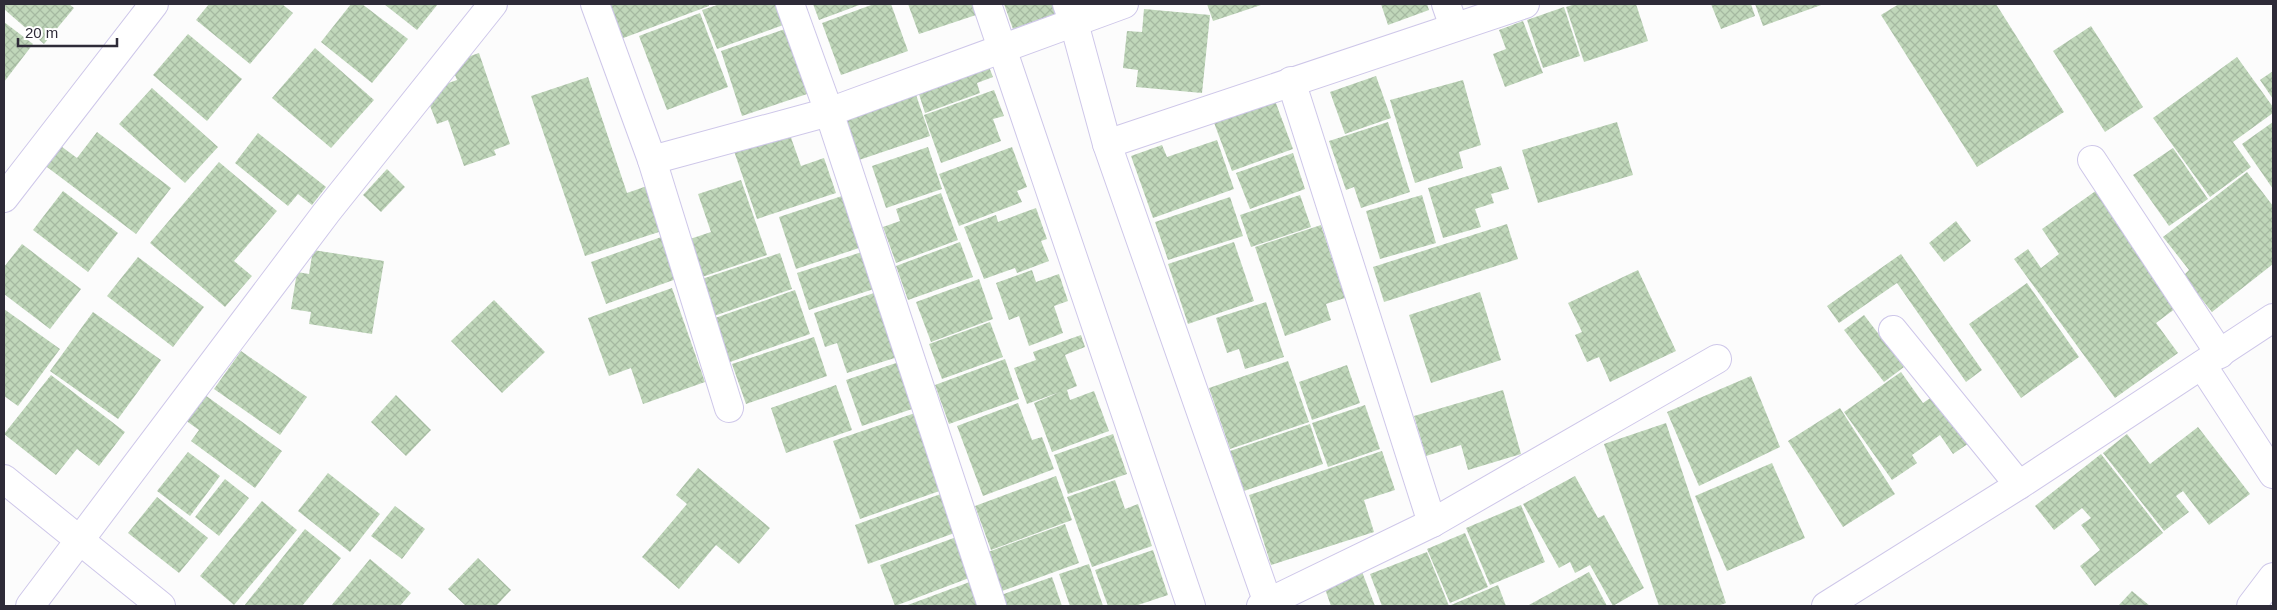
<svg xmlns="http://www.w3.org/2000/svg" width="2277" height="610" font-family="Arial,sans-serif">
<style>
.building{fill:url(#building-cross-hatch)}
.lines{fill:none;stroke-linecap:round;stroke-linejoin:round}
.minor-casing{stroke:#cec7e9;stroke-width:30}
.minor{stroke:#fff;stroke-width:28}
</style>
<defs>
<pattern id="building-cross-hatch" width="8" height="8" patternUnits="userSpaceOnUse" patternTransform="scale(1.25)"><rect width="8" height="8" fill="#c0d7ba"/><path d="M0 0l8 8M0 8l8-8" fill="none" stroke="#a5b9a1"/></pattern>
</defs>
<rect width="100%" height="100%" fill="#fcfcfc"/>
<g class="building">
<polygon points="4,4 69,4 74,8 44,44 4,9"/>
<polygon points="209,4 282,4 293,13 250,64 196,20"/>
<polygon points="351,4 362,4 408,39 372,83 321,42"/>
<polygon points="384,4 438,4 417,30"/>
<polygon points="605,4 709,4 709,6 618,40"/>
<polygon points="720,4 778,4 786,24 717,49 702,10"/>
<polygon points="813,4 862,4 819,20"/>
<polygon points="874,4 891,4 908,51 841,75 822,23"/>
<polygon points="908,4 975,4 979,14 919,34"/>
<polygon points="1004,4 1054,4 1057,13 1013,29"/>
<polygon points="1207,4 1264,4 1213,21"/>
<polygon points="1381,4 1427,4 1429,10 1388,25"/>
<polygon points="1575,4 1636,4 1648,41 1584,62 1566,7"/>
<polygon points="1711,4 1751,4 1755,16 1721,29"/>
<polygon points="1755,4 1824,4 1763,26"/>
<polygon points="1899,4 1996,4 2064,112 1977,167 1881,15"/>
<polygon points="1564,7 1580,56 1543,68 1527,20"/>
<polygon points="1144,9 1210,15 1202,93 1136,87 1138,70 1123,68 1127,31 1142,32"/>
<polygon points="700,13 728,87 667,110 639,36"/>
<polygon points="1523,21 1543,73 1505,87 1493,54 1506,49 1499,30"/>
<polygon points="4,22 33,44 4,82"/>
<polygon points="2091,26 2143,107 2105,132 2053,51"/>
<polygon points="785,29 807,94 742,116 721,51"/>
<polygon points="188,34 242,79 207,121 153,75"/>
<polygon points="315,48 374,100 331,148 272,98"/>
<polygon points="479,53 510,144 494,150 496,155 464,166 448,120 437,124 429,103 435,101 431,89 457,80 450,63"/>
<polygon points="2237,57 2273,107 2273,113 2233,142 2251,167 2210,197 2153,118"/>
<polygon points="987,62 993,77 977,83 980,93 925,113 917,88"/>
<polygon points="2273,71 2273,99 2260,80"/>
<polygon points="1376,76 1391,118 1345,134 1330,92"/>
<polygon points="588,77 627,193 647,186 662,231 585,256 531,96"/>
<polygon points="1463,80 1481,145 1459,152 1463,168 1415,183 1390,100"/>
<polygon points="912,83 930,136 859,160 844,117"/>
<polygon points="152,88 218,147 185,183 119,124"/>
<polygon points="994,90 1004,116 993,119 1001,141 941,163 924,115"/>
<polygon points="1274,98 1293,149 1232,171 1213,120"/>
<polygon points="1388,122 1410,192 1361,208 1354,187 1346,190 1329,141"/>
<polygon points="1617,122 1633,175 1538,203 1522,150"/>
<polygon points="2273,122 2273,189 2242,144"/>
<polygon points="97,132 171,188 136,234 39,161 54,141 77,158"/>
<polygon points="789,132 801,166 824,158 836,193 757,219 734,151"/>
<polygon points="258,133 326,187 312,205 298,194 288,206 235,163"/>
<polygon points="1217,140 1234,189 1153,218 1131,156 1162,145 1167,157"/>
<polygon points="928,147 942,189 886,208 872,166"/>
<polygon points="1012,147 1027,187 1017,191 1022,202 959,226 939,174"/>
<polygon points="2173,148 2208,199 2169,226 2133,175"/>
<polygon points="1293,153 1305,189 1250,209 1236,173"/>
<polygon points="219,162 277,211 234,261 252,276 225,307 150,243"/>
<polygon points="1501,166 1509,189 1491,194 1494,203 1475,209 1481,227 1443,238 1428,188"/>
<polygon points="387,169 405,187 381,212 363,195"/>
<polygon points="2247,172 2273,206 2273,264 2212,312 2183,276 2189,270 2163,237"/>
<polygon points="741,180 767,255 702,277 690,239 711,232 698,194"/>
<polygon points="2097,190 2180,305 2156,323 2178,353 2115,398 2014,259 2028,249 2041,268 2059,254 2042,229"/>
<polygon points="63,191 118,233 88,272 33,230"/>
<polygon points="941,193 958,240 896,263 883,227 900,221 896,209"/>
<polygon points="1300,195 1311,227 1251,247 1240,215"/>
<polygon points="1422,195 1436,243 1380,259 1366,211"/>
<polygon points="842,196 859,248 796,269 779,217"/>
<polygon points="1230,197 1243,236 1168,260 1155,222"/>
<polygon points="1036,208 1047,239 1041,241 1049,261 1017,273 1015,268 984,279 964,227 996,215 998,222"/>
<polygon points="1956,221 1971,241 1944,262 1929,243"/>
<polygon points="1507,224 1518,259 1384,302 1373,267"/>
<polygon points="1321,225 1345,298 1326,304 1331,320 1285,336 1255,247"/>
<polygon points="667,235 682,277 606,304 591,262"/>
<polygon points="960,242 973,277 908,300 896,266"/>
<polygon points="1234,242 1254,301 1188,324 1168,264"/>
<polygon points="22,244 81,289 50,329 4,294 4,267"/>
<polygon points="313,250 384,261 372,334 309,324 311,312 291,309 297,272 309,274"/>
<polygon points="865,251 877,288 809,310 797,273"/>
<polygon points="780,253 792,289 714,316 702,279"/>
<polygon points="1901,254 1982,370 1966,382 1897,283 1839,323 1827,306"/>
<polygon points="138,257 204,307 173,347 107,296"/>
<polygon points="1032,270 1036,282 1059,274 1068,301 1054,306 1063,333 1029,346 1019,316 1009,320 996,283"/>
<polygon points="1638,270 1676,351 1610,382 1599,357 1587,362 1575,335 1582,332 1568,303"/>
<polygon points="979,279 993,319 931,342 916,302"/>
<polygon points="2027,283 2079,357 2021,398 1969,324"/>
<polygon points="672,288 705,382 643,404 631,368 609,376 588,318"/>
<polygon points="795,290 810,334 730,362 715,318"/>
<polygon points="880,291 901,356 847,373 837,343 825,347 814,313"/>
<polygon points="1480,292 1501,360 1431,383 1409,315"/>
<polygon points="494,300 545,352 502,393 451,341"/>
<polygon points="1266,302 1284,357 1245,369 1239,349 1227,353 1216,318"/>
<polygon points="4,309 60,349 18,406 4,396"/>
<polygon points="93,312 161,360 118,419 50,371"/>
<polygon points="1864,315 1904,367 1884,382 1844,330"/>
<polygon points="990,322 1003,357 942,379 929,344"/>
<polygon points="1081,335 1085,347 1065,355 1077,386 1067,390 1070,400 1094,391 1109,431 1052,452 1034,403 1060,392 1027,404 1014,368 1036,360 1033,352"/>
<polygon points="814,337 827,376 746,404 732,364"/>
<polygon points="241,351 307,397 280,435 214,389"/>
<polygon points="1005,359 1019,399 949,424 935,385"/>
<polygon points="902,361 918,407 862,426 846,380"/>
<polygon points="1288,361 1309,422 1230,449 1209,388"/>
<polygon points="1347,365 1360,403 1312,420 1299,382"/>
<polygon points="1901,372 1923,403 1942,390 1975,439 1953,454 1940,435 1912,455 1917,463 1892,480 1844,412"/>
<polygon points="51,375 125,432 99,466 77,449 56,475 4,434"/>
<polygon points="1751,376 1780,447 1699,486 1667,412"/>
<polygon points="836,385 852,430 786,453 771,408"/>
<polygon points="1503,390 1521,454 1468,470 1461,445 1426,456 1414,416"/>
<polygon points="205,395 282,451 255,488 191,441 199,430 185,420"/>
<polygon points="396,395 431,430 406,456 371,422"/>
<polygon points="1018,403 1032,440 1042,437 1054,469 983,496 957,426"/>
<polygon points="1365,405 1380,449 1328,467 1312,423"/>
<polygon points="1840,408 1895,494 1843,527 1788,441"/>
<polygon points="921,411 948,488 860,519 833,441"/>
<polygon points="1666,423 1726,603 1717,606 1659,606 1604,444"/>
<polygon points="1310,424 1323,464 1244,491 1230,451"/>
<polygon points="2198,427 2250,494 2209,525 2183,491 2176,496 2189,512 2164,531 2103,453 2127,434 2150,464"/>
<polygon points="1113,434 1127,474 1068,494 1054,455"/>
<polygon points="1382,451 1395,490 1364,500 1374,532 1271,565 1249,495"/>
<polygon points="188,452 220,476 190,516 157,491"/>
<polygon points="2101,454 2163,533 2095,586 2080,566 2100,550 2081,525 2091,518 2082,508 2054,530 2035,506"/>
<polygon points="1772,463 1805,538 1727,571 1695,496"/>
<polygon points="698,468 770,528 739,564 716,545 679,589 642,557 687,504 676,495"/>
<polygon points="328,473 380,514 350,552 298,511"/>
<polygon points="1056,476 1072,520 991,550 975,506"/>
<polygon points="1575,476 1598,518 1604,515 1644,588 1613,606 1590,565 1575,573 1570,562 1559,568 1523,504"/>
<polygon points="225,479 249,498 219,536 195,517"/>
<polygon points="1115,480 1125,509 1138,504 1152,546 1092,567 1067,497"/>
<polygon points="949,491 963,530 868,564 855,525"/>
<polygon points="157,497 208,538 179,573 128,533"/>
<polygon points="262,501 297,530 234,605 200,576"/>
<polygon points="1521,505 1545,562 1490,585 1466,528"/>
<polygon points="395,506 425,529 402,559 371,536"/>
<polygon points="1065,524 1079,563 1002,591 988,552"/>
<polygon points="305,529 341,558 302,606 244,606"/>
<polygon points="1465,533 1488,587 1450,603 1427,549"/>
<polygon points="962,535 977,575 895,606 880,565"/>
<polygon points="1153,550 1168,595 1135,606 1108,606 1095,570"/>
<polygon points="1427,552 1449,606 1382,606 1370,574"/>
<polygon points="478,558 511,590 496,606 466,606 448,589"/>
<polygon points="370,559 411,593 400,606 331,606"/>
<polygon points="1089,564 1103,606 1070,606 1059,574"/>
<polygon points="1361,569 1375,606 1331,606 1323,583"/>
<polygon points="1589,572 1607,606 1527,606"/>
<polygon points="1052,577 1062,606 1005,606 1001,595"/>
<polygon points="975,580 985,606 905,606"/>
<polygon points="1498,585 1506,606 1451,606 1451,605"/>
<polygon points="2132,591 2150,606 2118,606"/>
</g>
<g class="lines">
<defs>
<g id="minor">
<polyline points="595,4 652,160 729,408"/>
<polyline points="790,4 829,112 992,606"/>
<polyline points="987,4 1191,606"/>
<polyline points="1067,4 1074,23 1107,144 1269,606"/>
<polyline points="1446,4 1454,27"/>
<polyline points="1291,81 1432,523"/>
<polyline points="1107,144 1525,4"/>
<polyline points="652,160 829,112 1124,4"/>
<polyline points="2092,160 2220,354"/>
<polyline points="4,198 154,4"/>
<polyline points="1893,330 2019,485"/>
<polyline points="2202,365 2273,474"/>
<polyline points="4,479 161,606"/>
<polyline points="30,606 326,213 493,4"/>
<polyline points="1261,606 1432,523 1717,359"/>
<polyline points="1826,606 2019,485 2273,318"/>
<polyline points="2251,606 2273,577"/>
</g>
</defs>
<use href="#minor" class="minor-casing"/>
<use href="#minor" class="minor"/>
</g>
<rect width="2277" height="610" fill="none" stroke="#2e2b38" stroke-width="10"/>
<path d="M18 38v8h99v-8" fill="none" stroke="#2e2b38" stroke-width="2.5"/>
<text x="25" y="38" font-size="15" fill="#2e2b38" stroke="#ffffff" stroke-width="4" paint-order="stroke">20 m</text>
</svg>
